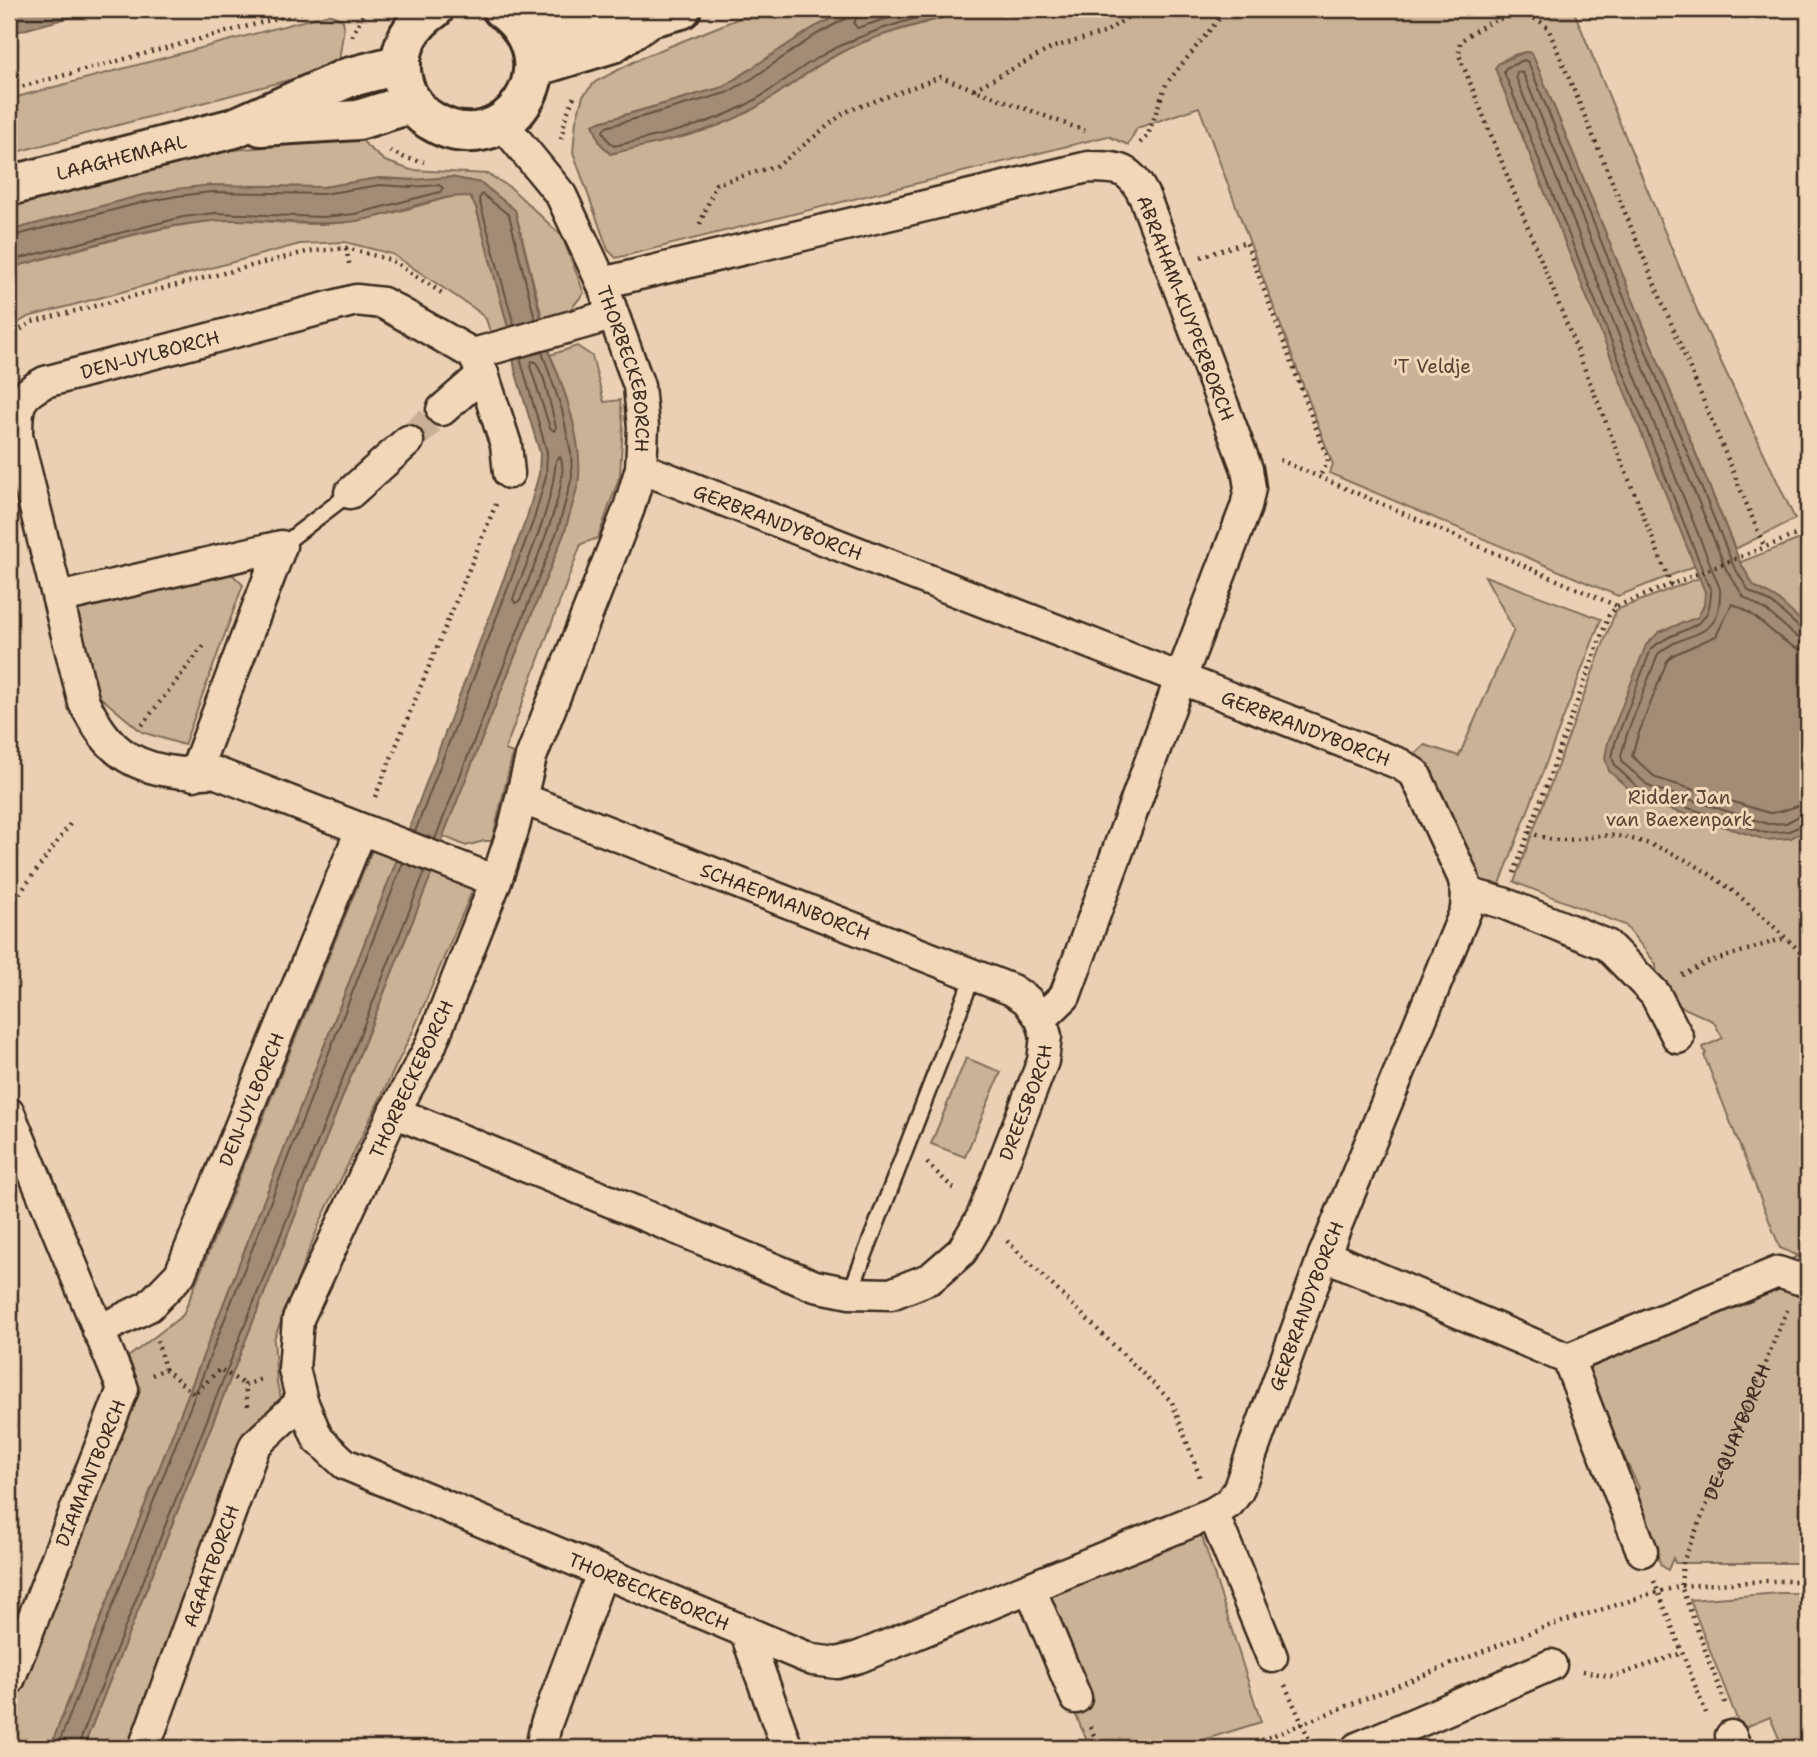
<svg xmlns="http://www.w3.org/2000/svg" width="1817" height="1757" font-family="'Shantell Sans',sans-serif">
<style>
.green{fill:#cab297;stroke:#826e5a;stroke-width:2}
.water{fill:#a38c75;stroke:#796552;stroke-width:2}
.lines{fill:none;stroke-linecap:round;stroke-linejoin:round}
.shore{stroke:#655141;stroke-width:2}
.street-tunnel{stroke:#c8af95;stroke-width:30;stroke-dasharray:30 15;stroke-linecap:butt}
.lane-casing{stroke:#3b2a1e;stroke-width:19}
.street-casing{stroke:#3b2a1e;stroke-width:35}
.secondary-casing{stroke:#3b2a1e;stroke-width:44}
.path{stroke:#3b2a1e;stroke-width:4.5;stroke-dasharray:2 5;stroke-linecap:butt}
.lane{stroke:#f2d7b9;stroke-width:14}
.street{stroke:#f2d7b9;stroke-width:30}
.secondary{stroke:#f2d7b9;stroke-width:38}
.labels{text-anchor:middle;stroke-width:6;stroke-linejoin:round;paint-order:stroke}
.street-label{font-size:19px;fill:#3b2a1e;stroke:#f2d7b9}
.park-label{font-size:19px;fill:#584536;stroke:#f2d7b9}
</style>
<rect width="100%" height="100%" fill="#ebd0b3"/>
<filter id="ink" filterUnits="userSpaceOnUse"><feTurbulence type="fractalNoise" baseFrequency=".0143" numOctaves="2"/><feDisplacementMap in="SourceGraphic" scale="14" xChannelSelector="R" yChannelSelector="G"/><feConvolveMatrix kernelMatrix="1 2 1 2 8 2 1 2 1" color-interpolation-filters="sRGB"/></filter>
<g filter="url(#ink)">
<g class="green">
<path d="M762,9H850L813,28L723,87L593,124L600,143L610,154L708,129L776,95L816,67L849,48L878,36L974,9H1573L1699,315L1795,519L1735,549L1532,53C1520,50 1502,59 1495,68L1695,566L1618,596L1329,473L1333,465L1199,107L1137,128L1128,145L1108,136L616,258L608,250L573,152L576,121L583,96L595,82L643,57Z"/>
<polygon points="329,14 343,20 344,27 338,67 9,154 9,99"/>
<polygon points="355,131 367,146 385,161 411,170 488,174 511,188 562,236 584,293 565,316 543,321 515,210 481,183 379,178 323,187 176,189 139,196 9,231 9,207 215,152 275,146"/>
<path d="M457,195L470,197L476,207L509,331L491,334L486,319L475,309L392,254L345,242L300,244L28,317L9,328V268C75,251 142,229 210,221C247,217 285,225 322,224C368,223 413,207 457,195Z"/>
<polygon points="577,346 592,356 604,402 620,400 623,424 620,475 598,538 581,544 505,750 513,753 492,841 484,841 466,846 443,836 565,531 579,478 558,373 550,355"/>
<polygon points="1808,536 1808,1563 1675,1563 1673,1558 1668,1570 1661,1565 1634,1496 1639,1488 1611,1429 1606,1427 1573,1349 1799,1256 1780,1248 1704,1055 1706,1054 1703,1047 1723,1038 1713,1021 1671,1002 1657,983 1656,964 1625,925 1514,882 1616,610"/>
<polygon points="218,560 243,585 184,745 142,732 87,686 58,598"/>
<polygon points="1485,576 1601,619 1500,884 1463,878 1412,757 1425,745 1459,756 1514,630"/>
<polygon points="374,845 400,852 50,1748 9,1748 9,1715 100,1493 136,1396 136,1376 128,1357 183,1315"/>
<polygon points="435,865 473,889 413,1031 321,1220 274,1339 277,1384 286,1415 242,1462 126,1748 83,1748"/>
<polygon points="966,1058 1001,1072 965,1157 931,1144"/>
<polygon points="1198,1524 1261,1722 1177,1748 1090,1748 1021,1587"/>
<polygon points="1780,1593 1808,1593 1808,1748 1783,1748 1770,1717 1741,1729 1690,1600"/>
</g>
<g class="water">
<polygon points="9,9 100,9 9,34"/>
<path d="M850,9H974C933,21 891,30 852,47C814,64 784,93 748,112C706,135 655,143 610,154L600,143L593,124L723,87L813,28Z"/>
<polygon points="1525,52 1532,53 1740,562 1754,586 1776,598 1808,627 1808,829 1791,838 1766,840 1641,800 1609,771 1605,758 1608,742 1646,645 1659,632 1698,617 1704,605 1705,592 1495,68 1499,63"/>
<path d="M451,177L481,183L515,210L550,355C565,388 582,441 579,477C577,495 569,514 565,531L443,836L435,865L83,1748H50L400,852L527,517L539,474L540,453L515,370L509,331L476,207L470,197C442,192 388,217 356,221C308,228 260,216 212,221C144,227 74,251 9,268V231L139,196L176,189L211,185L323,187L379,178L411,180Z"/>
</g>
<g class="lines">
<g class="shore">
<path d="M850,9L847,18L817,34L753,78L726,93L606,127L603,131L607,139L614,146C657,136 703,127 742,107C768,95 789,75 814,60C856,34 902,22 949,9"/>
<polyline points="859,9 854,24 857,28 917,9"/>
<polyline points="9,237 140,203 177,196 212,192 323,194 380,185 411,187 439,185 443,188 440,192 355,214 322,217 215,213 183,217 9,261"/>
<polyline points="514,325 479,199 482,194 509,215 535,319"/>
<polygon points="532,361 536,362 544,379 556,427 554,431 550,428 530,366"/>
<path d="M560,457C573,479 530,575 520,601L515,603L513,599C530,554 552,508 556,460Z"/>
<path d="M1808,631L1802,630L1772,603L1749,591L1733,565L1528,62L1524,60L1506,68L1504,72L1711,591C1711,636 1678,624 1651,649L1615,743L1612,758L1616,767L1645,794L1766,833L1789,831L1808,823"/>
<path d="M1808,640L1797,637L1767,611L1744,597L1726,569L1523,73L1517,72L1516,77L1720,589C1722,644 1687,627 1658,654L1627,734L1621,756L1623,763L1650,787L1768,824L1786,823L1801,815L1808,814"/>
<path d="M1808,651C1782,649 1759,612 1732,604L1716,636L1673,655L1667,661L1637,738L1632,756L1656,778L1769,813C1783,813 1794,805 1808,804"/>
<polyline points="415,832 534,519 546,476 547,452 520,358"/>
<polyline points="435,839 558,529 572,477 571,453 562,410 542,352"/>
<polyline points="57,1748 403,863"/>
<polyline points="77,1748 425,871"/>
</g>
<polyline class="street-tunnel" points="408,441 442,410"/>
<defs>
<g id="lane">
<polyline points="281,546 350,493"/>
<polyline points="850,1293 973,976"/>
</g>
<g id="street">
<path id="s2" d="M502,123L561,195L602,283L639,386L643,427L641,468L629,508L531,757L514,827L496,881L430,1047L394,1112L298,1319L294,1369L302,1401L318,1439L345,1464L813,1660L837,1663L859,1657L1213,1513L1229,1503L1238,1491L1324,1255L1466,910L1467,893L1463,877L1415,774L1400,764L641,468"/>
<polyline points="473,354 612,315"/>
<polyline points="442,410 483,374"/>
<polyline points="350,493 408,441"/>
<polyline points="58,598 281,546 194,775"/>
<path id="s3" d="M521,798L1012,990L1027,1000L1041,1019"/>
<path id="s4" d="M496,881L214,772C185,776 143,771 119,751C103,738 94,721 84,703L17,436C17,405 17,397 45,382L356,300L383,303L473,354L483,374L506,445L509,473"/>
<polyline points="1467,893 1503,903 1607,945 1655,994 1678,1038"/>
<path id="s5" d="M394,1112L815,1286L850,1293L891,1294L931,1278L962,1251L982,1217L1043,1061L1046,1036L1041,1019L1065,996L1180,680L1246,507L1250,488L1247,469L1145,198C1131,168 1120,167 1088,167L602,283"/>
<polyline points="9,1113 123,1389 9,1680"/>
<polyline points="1324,1255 1568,1359 1642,1551"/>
<path id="s6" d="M98,1331L149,1306L180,1274L361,830"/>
<polyline points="1568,1359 1778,1272 1799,1279"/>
<polyline points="1213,1513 1272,1657"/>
<polyline points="1030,1588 1076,1698"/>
<polyline points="745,1631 787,1748"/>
<polyline points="1731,1736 1736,1748"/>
<path id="s7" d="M144,1748L255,1445L302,1401"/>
<polyline points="541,1748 546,1724 602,1573"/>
<polyline points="1357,1748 1551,1665"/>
</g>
<g id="secondary">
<path d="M434,9C413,23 399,45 401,71C403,91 413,110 430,120C505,168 576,63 502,9"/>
<polyline points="525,31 603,11 650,17"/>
<polyline points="534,67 612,43 650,17 681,9"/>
<polyline points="261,126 358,120 413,103"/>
<path id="s8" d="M9,186L234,128L347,78L401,64"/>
</g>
</defs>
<use href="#lane" class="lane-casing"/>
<use href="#street" class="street-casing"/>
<use href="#secondary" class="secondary-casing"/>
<g class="path">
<polyline points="352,36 366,9"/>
<polyline points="974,89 1054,47 1104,33 1140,9"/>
<polyline points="9,90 312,9"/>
<polyline points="561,139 565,119 575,94"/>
<polyline points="1140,143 1148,135 1166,84 1227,9"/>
<polyline points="390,151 405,158 424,162"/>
<polyline points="700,224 716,184 779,165 845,112 941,77 1085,131"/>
<polyline points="346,248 350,268"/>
<polyline points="1201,257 1246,242 1328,460 1319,478"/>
<polyline points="9,337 32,322 306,252 346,248 391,260 445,295"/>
<polyline points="1280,460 1617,606"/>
<path d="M1671,585L1459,55L1460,42C1483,22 1523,2 1548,28L1764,546"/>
<polyline points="142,725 205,644"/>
<polyline points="375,797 496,504"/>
<path d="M1529,832C1538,836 1550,840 1560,840C1583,841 1597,832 1624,837C1702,854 1753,907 1808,959"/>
<polyline points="1514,873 1609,615 1617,606 1808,530"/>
<polyline points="9,902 15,900 70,824"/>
<polyline points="1682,975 1709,962 1785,938"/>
<polyline points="927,1163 956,1191"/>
<polyline points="1007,1241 1172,1402 1201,1480"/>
<polyline points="165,1369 194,1394 220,1369 245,1385"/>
<polyline points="152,1375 165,1369 157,1340"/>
<polyline points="248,1406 245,1385 262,1379"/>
<polyline points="1654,1581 1706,1713"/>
<polyline points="1583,1671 1613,1677 1682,1653"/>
<polyline points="1285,1685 1313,1748"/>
<path id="s1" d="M1725,1703L1681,1586L1683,1562L1787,1310"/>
<polyline points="1090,1727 1100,1748"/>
<polyline points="1242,1748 1539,1629 1658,1592 1681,1586 1767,1581 1808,1581"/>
</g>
<use href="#lane" class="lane"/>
<use href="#street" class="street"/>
<use href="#secondary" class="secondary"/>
</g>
</g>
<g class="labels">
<g class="street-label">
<text dy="7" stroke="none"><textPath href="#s8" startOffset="116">LAAGHEMAAL</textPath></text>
<text transform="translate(1186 308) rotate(69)" y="7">ABRAHAM-KUYPERBORCH</text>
<text dy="7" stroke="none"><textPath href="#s4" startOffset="912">DEN-UYLBORCH</textPath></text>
<text dy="7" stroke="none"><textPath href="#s2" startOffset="280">THORBECKEBORCH</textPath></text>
<text transform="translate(778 522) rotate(21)" y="7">GERBRANDYBORCH</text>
<text transform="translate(1306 728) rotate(21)" y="7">GERBRANDYBORCH</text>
<text dy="7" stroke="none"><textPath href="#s3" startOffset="284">SCHAEPMANBORCH</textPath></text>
<text transform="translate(411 1079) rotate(-65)" y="7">THORBECKEBORCH</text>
<text dy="7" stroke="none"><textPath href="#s6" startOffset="290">DEN-UYLBORCH</textPath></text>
<text dy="7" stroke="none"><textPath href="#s5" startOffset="779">DREESBORCH</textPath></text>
<text dy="7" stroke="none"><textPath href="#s2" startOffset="2630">GERBRANDYBORCH</textPath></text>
<text dy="7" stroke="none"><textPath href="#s1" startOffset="290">DE-QUAYBORCH</textPath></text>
<text transform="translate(90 1473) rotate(-68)" y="7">DIAMANTBORCH</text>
<text dy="7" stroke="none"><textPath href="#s7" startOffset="194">AGAATBORCH</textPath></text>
<text dy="7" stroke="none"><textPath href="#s2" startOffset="1792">THORBECKEBORCH</textPath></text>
</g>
<g class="park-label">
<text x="1432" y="373">'T Veldje</text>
<text x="1679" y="804">Ridder Jan<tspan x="1679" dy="22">van Baexenpark</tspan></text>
</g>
</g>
<rect width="1817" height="1757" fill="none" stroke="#f2d7b9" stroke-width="35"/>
<rect x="18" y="18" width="1782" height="1722" fill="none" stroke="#3b2a1e" stroke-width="2.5" filter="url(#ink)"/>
</svg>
